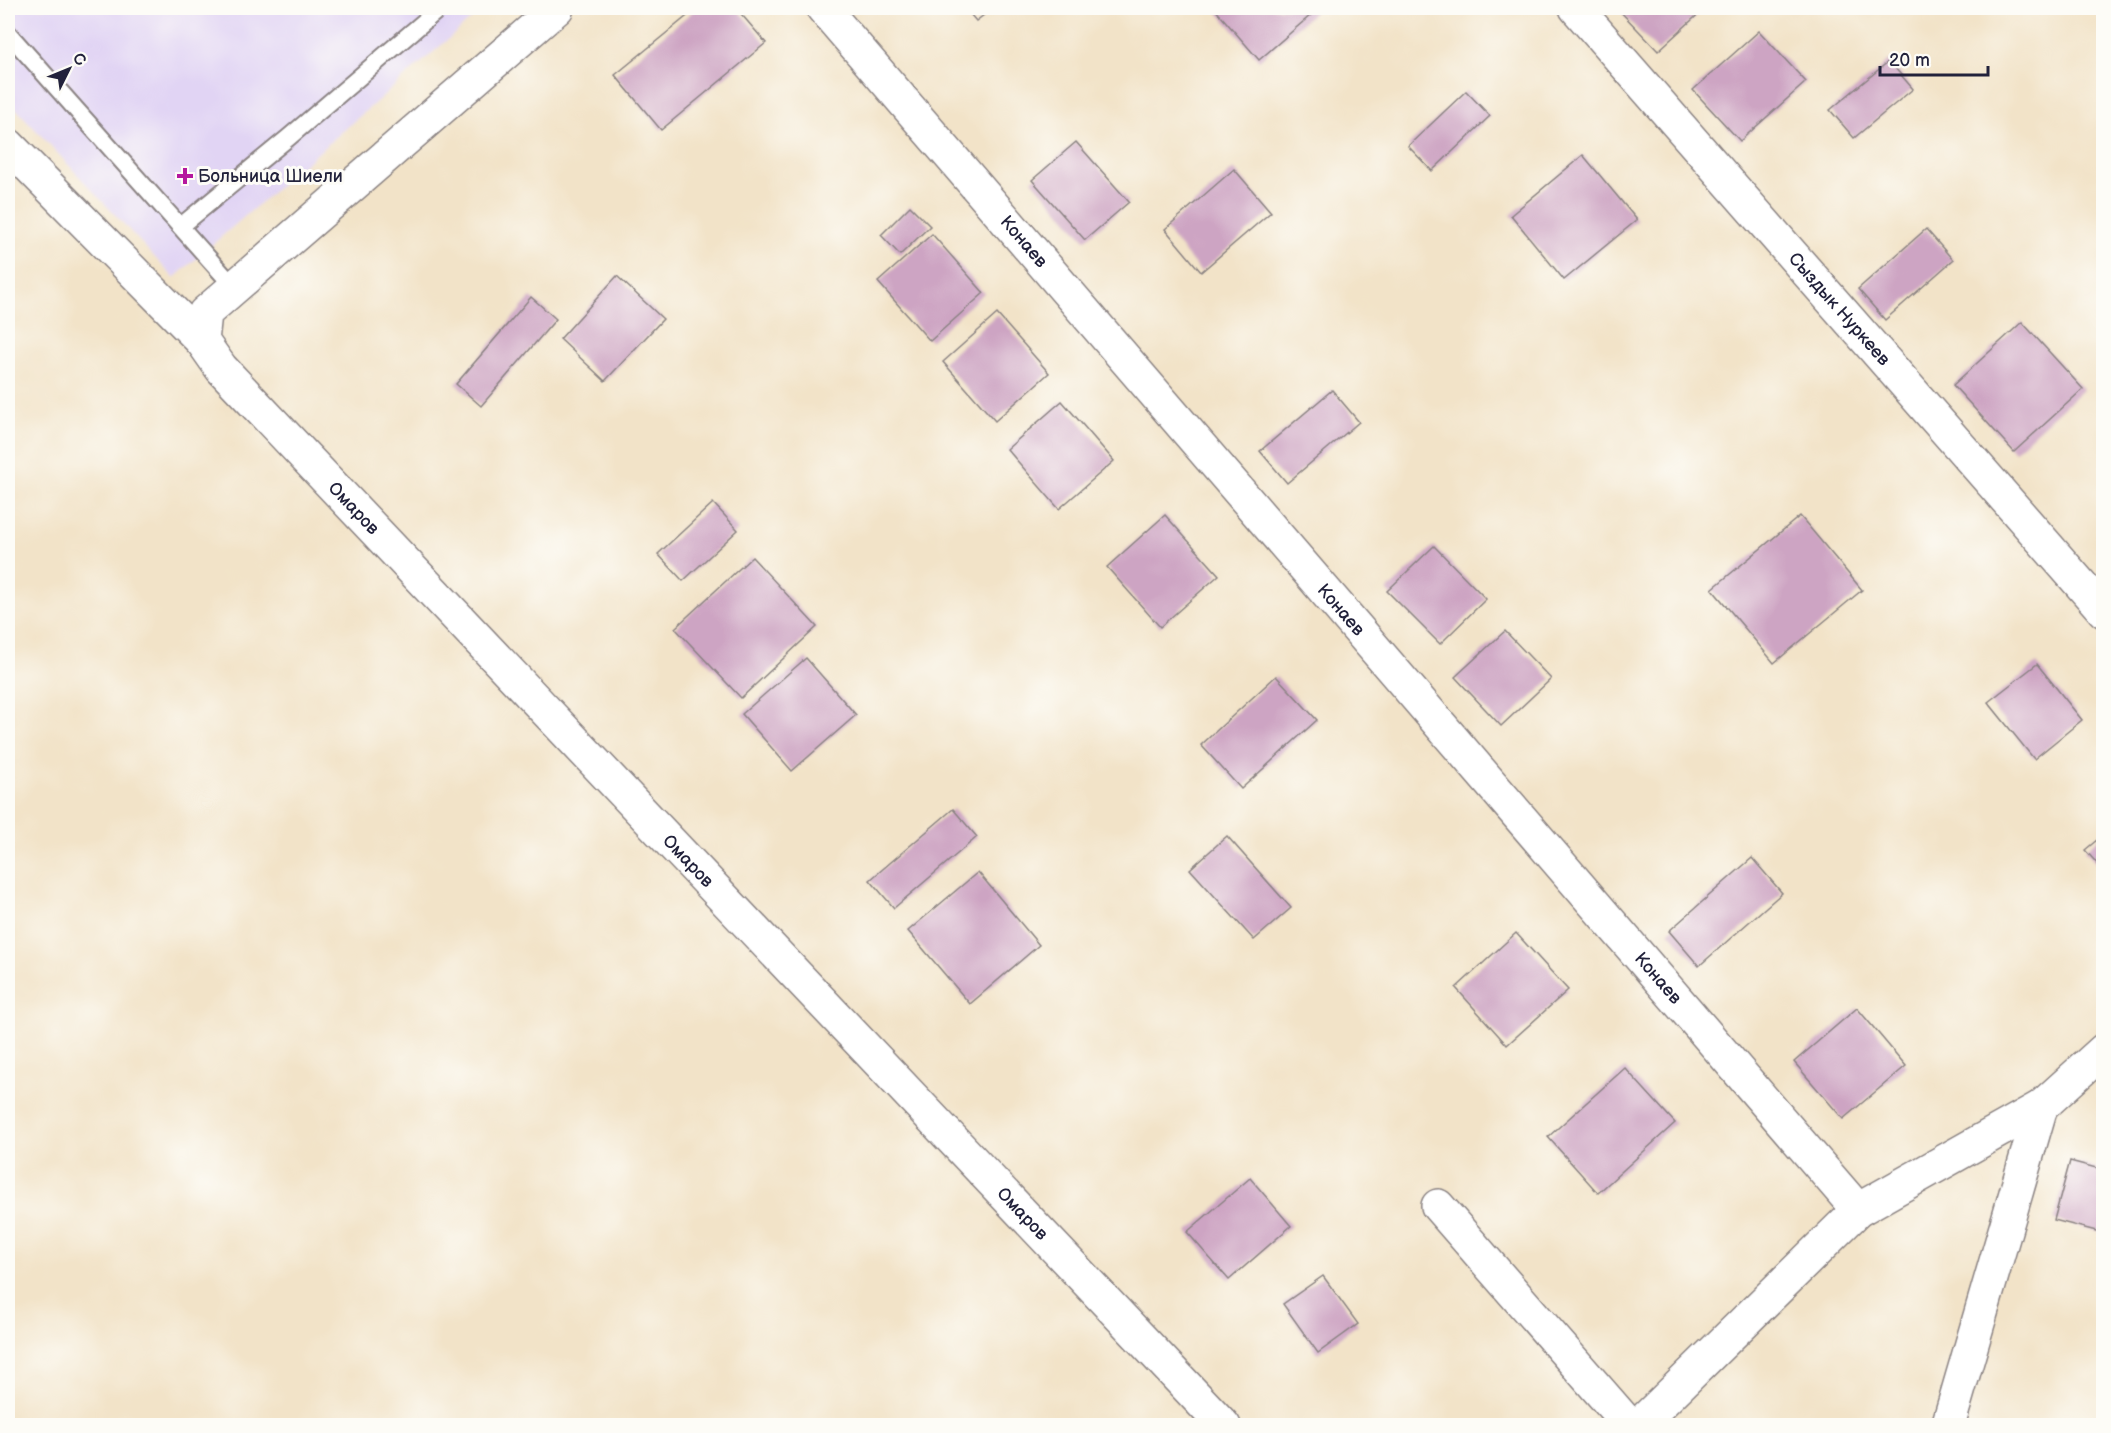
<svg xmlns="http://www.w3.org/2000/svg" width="2111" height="1433" font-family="'Balsamiq Sans',sans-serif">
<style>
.built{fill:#e1d4f4}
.building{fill:#cda4c3}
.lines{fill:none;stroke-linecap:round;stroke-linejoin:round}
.service-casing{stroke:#8a8282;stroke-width:20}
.minor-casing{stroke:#8a8282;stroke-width:36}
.service{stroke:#fff;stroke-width:16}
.minor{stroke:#fff;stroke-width:33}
.poi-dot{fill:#b5179e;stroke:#fdfcf7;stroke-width:2}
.labels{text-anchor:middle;stroke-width:6;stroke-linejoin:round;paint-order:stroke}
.poi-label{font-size:18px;fill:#22223b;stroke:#fdfcf7;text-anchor:start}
.street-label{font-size:18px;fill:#22223b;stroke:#fdfcf7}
</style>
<rect width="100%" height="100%" fill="#fdfcf7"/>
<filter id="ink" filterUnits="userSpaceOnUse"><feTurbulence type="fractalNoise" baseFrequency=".0167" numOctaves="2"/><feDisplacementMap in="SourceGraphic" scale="12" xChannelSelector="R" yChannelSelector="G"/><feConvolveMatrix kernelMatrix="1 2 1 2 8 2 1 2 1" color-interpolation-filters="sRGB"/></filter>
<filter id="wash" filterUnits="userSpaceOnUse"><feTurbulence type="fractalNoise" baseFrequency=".008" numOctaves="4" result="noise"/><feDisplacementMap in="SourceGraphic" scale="24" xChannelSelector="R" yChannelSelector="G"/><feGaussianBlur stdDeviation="1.35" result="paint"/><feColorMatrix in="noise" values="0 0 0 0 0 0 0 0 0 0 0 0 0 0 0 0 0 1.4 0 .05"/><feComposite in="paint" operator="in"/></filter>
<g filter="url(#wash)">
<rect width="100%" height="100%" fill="#f2e3c8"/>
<polygon class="built" points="8,8 484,8 174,278 8,100"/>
<g id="blocks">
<g class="building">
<polygon points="697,8 736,8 766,43 661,130 615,75"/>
<polygon points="965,8 993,8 976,21"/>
<polygon points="1214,8 1319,8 1259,60"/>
<polygon points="1617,8 1705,8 1658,51"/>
<polygon points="1759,31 1806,82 1740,141 1693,90"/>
<polygon points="1889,61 1913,89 1854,138 1830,110"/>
<polygon points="1466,91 1490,116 1432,171 1408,146"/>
<polygon points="1076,142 1129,202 1085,240 1032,180"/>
<polygon points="1583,155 1637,220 1564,280 1511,215"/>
<polygon points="1234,169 1271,212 1201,272 1165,229"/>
<polygon points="910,206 930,226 900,255 881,235"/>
<polygon points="1926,229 1953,260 1885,320 1858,289"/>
<polygon points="932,234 984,293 930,341 878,282"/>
<polygon points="617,276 663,319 605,381 560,339"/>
<polygon points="531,297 556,319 481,406 456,384"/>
<polygon points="997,314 1049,373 995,421 943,362"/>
<polygon points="2022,322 2083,389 2014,452 1953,385"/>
<polygon points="1332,390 1359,422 1287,483 1260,451"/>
<polygon points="1062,401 1114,461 1059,509 1007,449"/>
<polygon points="713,503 738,530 683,581 658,554"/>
<polygon points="1165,515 1219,575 1160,627 1107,567"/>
<polygon points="1800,516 1862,590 1774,663 1712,589"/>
<polygon points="1434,546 1486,599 1440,644 1387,591"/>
<polygon points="752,557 817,627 741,698 675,628"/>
<polygon points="1505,631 1551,679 1501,726 1455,677"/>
<polygon points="806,658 856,715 792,771 742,714"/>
<polygon points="2037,664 2082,720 2034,759 1988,702"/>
<polygon points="1276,676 1317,720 1241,789 1201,745"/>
<polygon points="953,809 977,837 894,908 870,880"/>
<polygon points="2104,834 2104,871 2085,850"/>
<polygon points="1227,836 1291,908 1254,940 1190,869"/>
<polygon points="1752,858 1782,893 1699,966 1669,931"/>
<polygon points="978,872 1039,945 970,1004 908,931"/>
<polygon points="1516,933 1568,990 1507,1045 1456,988"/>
<polygon points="1857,1008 1906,1066 1843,1119 1794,1062"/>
<polygon points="1625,1068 1675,1123 1598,1193 1548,1137"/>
<polygon points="2070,1161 2104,1170 2104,1233 2054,1220"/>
<polygon points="1250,1178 1291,1226 1229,1280 1187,1232"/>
<polygon points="1323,1276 1358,1324 1318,1353 1283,1304"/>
</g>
</g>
</g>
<g filter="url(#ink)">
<use href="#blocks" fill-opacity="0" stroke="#8a8282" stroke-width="1.5"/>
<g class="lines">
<defs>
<g id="service">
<polyline points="8,33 234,287"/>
<polyline points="181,226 288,138 440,8"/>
</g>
<g id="minor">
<path id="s1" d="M557,8L205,313L202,341L221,368L1224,1426"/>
<path id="s2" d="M823,8L1858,1210"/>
<path id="s3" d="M1576,8L2104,611"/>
<polyline points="8,145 202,341"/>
<polyline points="1438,1206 1630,1426"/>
<polyline points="1638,1426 1858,1210 2041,1107 2104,1050"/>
<polyline points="1948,1426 2041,1107"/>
</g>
</defs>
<use href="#service" class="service-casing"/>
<use href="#minor" class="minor-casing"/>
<use href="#service" class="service"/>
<use href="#minor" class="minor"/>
</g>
</g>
<path class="poi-dot" d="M182 167h6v6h6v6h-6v6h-6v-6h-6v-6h6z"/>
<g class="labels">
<g class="poi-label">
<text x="198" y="182">Больница Шиели</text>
</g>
<g class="street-label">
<text dy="6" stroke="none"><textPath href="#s2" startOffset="308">Конаев</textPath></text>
<text dy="6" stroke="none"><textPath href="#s3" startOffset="400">Сыздык Нуркеев</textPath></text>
<text dy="6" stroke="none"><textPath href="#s1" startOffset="720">Омаров</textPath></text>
<text dy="6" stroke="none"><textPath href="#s2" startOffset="794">Конаев</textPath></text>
<text dy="6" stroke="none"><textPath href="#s1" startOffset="1206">Омаров</textPath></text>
<text dy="6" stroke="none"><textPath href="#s2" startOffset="1280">Конаев</textPath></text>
<text dy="6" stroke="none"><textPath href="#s1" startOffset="1692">Омаров</textPath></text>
</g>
</g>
<rect width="2111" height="1433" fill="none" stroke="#fdfcf7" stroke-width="30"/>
<g transform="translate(69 69) rotate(47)" stroke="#fdfcf7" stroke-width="4.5" paint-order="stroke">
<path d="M0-4.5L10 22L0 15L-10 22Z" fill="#22223b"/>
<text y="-9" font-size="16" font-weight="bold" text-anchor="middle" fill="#22223b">С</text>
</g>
<path d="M1880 66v9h108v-9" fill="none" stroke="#22223b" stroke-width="3"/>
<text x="1889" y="66" font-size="18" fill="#22223b" stroke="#fdfcf7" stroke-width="4.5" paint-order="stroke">20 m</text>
</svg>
